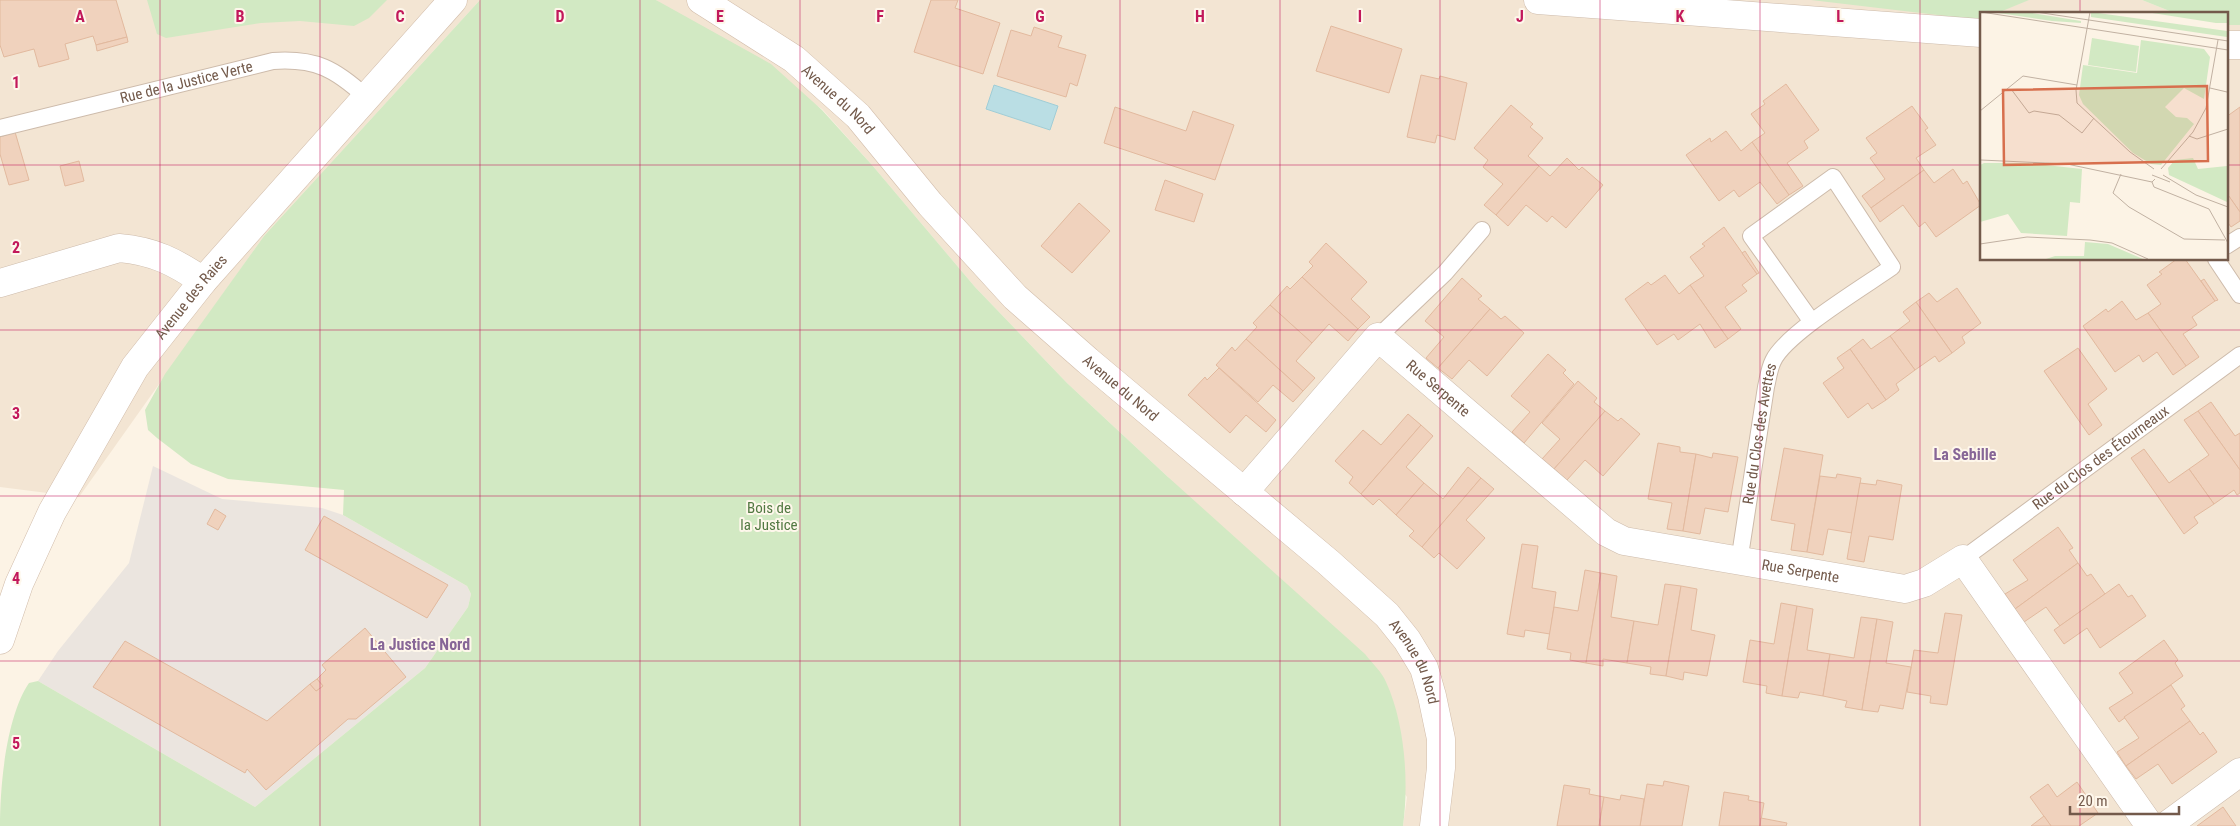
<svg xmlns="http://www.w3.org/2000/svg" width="2240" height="826" font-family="'Roboto Condensed',sans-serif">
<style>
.residential{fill:#f3e5d3}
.industrial{fill:#ebe5df}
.green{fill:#d2e9c3}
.water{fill:#badee4;stroke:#a0cdd6}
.building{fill:#f0d2bd;stroke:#e2b99e}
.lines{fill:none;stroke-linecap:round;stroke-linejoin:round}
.lane-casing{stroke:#cdbbab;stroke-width:18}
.street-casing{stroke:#cdbbab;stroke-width:29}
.secondary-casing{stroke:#d2bdab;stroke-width:29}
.lane{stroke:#fff;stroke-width:16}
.street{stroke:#fff;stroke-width:28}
.secondary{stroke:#fff;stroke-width:28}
.grid{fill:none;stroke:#c2185b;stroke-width:1;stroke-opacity:0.55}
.labels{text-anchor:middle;stroke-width:4;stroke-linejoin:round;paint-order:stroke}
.street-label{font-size:15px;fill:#735a4b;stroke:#fef7eb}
.park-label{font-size:15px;fill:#527942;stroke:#fef7eb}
.neighbourhood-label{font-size:16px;font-weight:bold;fill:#876697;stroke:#fef7eb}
.inset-road{fill:none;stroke:#c1b1a2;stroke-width:1}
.view{fill:#d76f4d;fill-opacity:0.15;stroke:#d76f4d;stroke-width:2.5}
.inset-edge{fill:none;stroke:#735a4b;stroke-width:2.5}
.grid-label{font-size:16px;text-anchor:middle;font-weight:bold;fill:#c2185b;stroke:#fef7eb;stroke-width:4;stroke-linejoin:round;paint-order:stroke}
</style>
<rect width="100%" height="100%" fill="#fcf3e5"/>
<g class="residential">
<polygon points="0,0 480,0 264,236 79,497 0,487"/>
<polygon points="656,0 2142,0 2177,14 1981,14 1981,259 2226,259 2226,25 2240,25 2240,826 1403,826 1407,797 1168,477 1067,383 975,287 872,165 822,109"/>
</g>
<polygon class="industrial" points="153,466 222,499 322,508 343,515 467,586 471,594 468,607 425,668 255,807 38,681 58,651 129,563"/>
<g class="green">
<polygon points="147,0 387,0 369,18 354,26 300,21 261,23 166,38 157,34"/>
<path d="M480,0H656L771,64L822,110L872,165L975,287L1067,383L1168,477L1365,654C1372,663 1382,672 1386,682C1405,723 1409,782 1403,826H0C0,786 6,717 29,683L38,681L255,807L425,668L468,607L471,594L467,586L343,515L344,490L228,479L191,464L157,438L148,430L145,410L165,374L264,236Z"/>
<polygon points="1811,0 2029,0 1995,14 1981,14 1980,20"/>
<polygon points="2142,0 2240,0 2240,25 2226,25 2226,14 2177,14"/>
</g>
<polygon class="water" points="994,85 1058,106 1050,130 986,109"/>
<g class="building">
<polygon points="0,0 116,0 127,37 96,45 93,36 65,44 69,59 39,67 34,49 4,57 0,45"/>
<polygon points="931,0 958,0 955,8 1000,23 983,74 914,52"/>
<polygon points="1331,26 1402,49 1389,93 1316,71"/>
<polygon points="1034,27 1062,36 1058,47 1086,55 1077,86 1070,83 1066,97 997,76 1011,30 1031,36"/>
<polygon points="127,37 128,42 97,51 96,45"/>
<polygon points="1421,75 1439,79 1440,76 1467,83 1455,140 1437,135 1435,143 1407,137"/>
<polygon points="1786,84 1819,130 1804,141 1808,148 1787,163 1803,186 1789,195 1752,142 1765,133 1751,114 1765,104 1763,101"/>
<polygon points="1511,105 1533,124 1530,127 1543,138 1528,156 1539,166 1496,215 1484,205 1503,184 1483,167 1488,160 1474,148"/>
<polygon points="1912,106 1928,128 1925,130 1936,145 1916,158 1924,170 1871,208 1862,196 1885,179 1870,158 1877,153 1866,138"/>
<polygon points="1115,107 1186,131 1193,111 1234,125 1215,180 1104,143"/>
<polygon points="2240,107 2240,212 2226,192 2226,117"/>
<polygon points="1726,131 1741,151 1752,142 1789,195 1777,204 1760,182 1739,197 1734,190 1719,201 1686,155 1710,138 1711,142"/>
<polygon points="15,132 29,180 9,185 0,154 0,137"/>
<polygon points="1567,158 1579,170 1582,167 1603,185 1566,228 1552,216 1547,222 1526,205 1508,226 1496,215 1539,166 1550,176"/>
<polygon points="79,161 84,181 65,186 60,166"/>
<polygon points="1953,169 1963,184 1967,181 1981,205 1936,237 1925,222 1919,227 1903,205 1880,222 1871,208 1924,170 1934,183"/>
<polygon points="1165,180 1203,194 1194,222 1155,210"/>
<polygon points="2226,192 2240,212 2240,221 2231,227 2226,220"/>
<polygon points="1079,203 1110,231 1072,273 1041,246"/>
<polygon points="1724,227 1757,274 1742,285 1747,291 1725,307 1741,329 1728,339 1690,285 1704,276 1690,257 1705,246 1702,244"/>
<polygon points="1326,243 1367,282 1351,299 1370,317 1358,329 1302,277 1313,266 1309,262"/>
<polygon points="1745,251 1759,273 1757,274 1742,253"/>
<polygon points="2177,259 2185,259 2215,301 2192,317 2197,325 2183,334 2199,357 2186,366 2148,313 2161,304 2147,285 2162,274 2159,272"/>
<polygon points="1665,275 1679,294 1690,285 1728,339 1715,348 1700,324 1678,340 1674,334 1657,345 1625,299 1648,282 1651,285"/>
<polygon points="1302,277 1358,329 1348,341 1329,324 1312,343 1270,305 1287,286 1290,289"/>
<polygon points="1462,278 1482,296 1478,299 1490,309 1438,368 1426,358 1444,337 1425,321"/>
<polygon points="2204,279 2218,300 2215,301 2201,281"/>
<polygon points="1957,288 1981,323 1962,337 1965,343 1952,353 1916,302 1929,293 1937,302"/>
<polygon points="2122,301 2136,320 2148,313 2186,366 2173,375 2157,352 2143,362 2139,355 2115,372 2083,326 2106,309 2108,312"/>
<polygon points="1916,302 1952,353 1939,362 1935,356 1915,370 1890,336 1910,321 1903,312"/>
<polygon points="1270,305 1312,343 1296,361 1315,378 1303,391 1246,339 1257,327 1253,323"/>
<polygon points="1490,309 1501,319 1505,316 1524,333 1487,376 1469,360 1452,379 1438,368"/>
<polygon points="1890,336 1915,370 1896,384 1899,390 1886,400 1850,349 1863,339 1871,349"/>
<polygon points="1246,339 1303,391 1293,402 1273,385 1258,402 1216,365 1232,347 1235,351"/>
<polygon points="2078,348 2107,389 2088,404 2102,425 2089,435 2044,371"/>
<polygon points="1850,349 1886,400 1872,409 1868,403 1848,418 1823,383 1844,368 1837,358"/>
<polygon points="1548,354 1566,370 1563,373 1574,384 1524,443 1512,432 1530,412 1511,396"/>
<polygon points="1219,368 1276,420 1266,432 1246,415 1230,433 1188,395 1205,377 1207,380"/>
<polygon points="1578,381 1597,398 1594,402 1605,411 1554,469 1542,459 1560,439 1542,423"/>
<polygon points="2211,402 2235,436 2240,433 2240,470 2198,411"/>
<polygon points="1605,411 1618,421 1621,418 1640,434 1603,476 1585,460 1567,480 1554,469"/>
<polygon points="2198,411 2240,470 2240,493 2237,495 2234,490 2214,504 2189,469 2209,455 2184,420"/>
<polygon points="1408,414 1421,425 1361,494 1349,483 1353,477 1335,461 1363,430 1381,445"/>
<polygon points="1421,425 1433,436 1406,467 1424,483 1396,515 1379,499 1373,505 1361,494"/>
<polygon points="1658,443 1680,447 1680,452 1696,454 1683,531 1667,529 1672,503 1648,499"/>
<polygon points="1784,448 1823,455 1807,552 1791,550 1795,524 1771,520"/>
<polygon points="2144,449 2169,483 2189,469 2214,504 2194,517 2198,523 2184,534 2131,458"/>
<polygon points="1713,453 1738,457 1728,512 1705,508 1700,534 1683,531 1696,454 1712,458"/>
<polygon points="1468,467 1481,478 1422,547 1409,536 1414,531 1396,515 1424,483 1443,499"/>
<polygon points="1837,474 1861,478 1852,533 1828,529 1823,555 1807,552 1820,476 1836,478"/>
<polygon points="1481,478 1494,489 1466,520 1485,538 1457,569 1439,553 1434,558 1422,547"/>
<polygon points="1877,480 1902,485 1893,540 1869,536 1864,562 1847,559 1860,483 1876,485"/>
<polygon points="215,509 226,516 218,530 207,524"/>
<polygon points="324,516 448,585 427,618 305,550"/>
<polygon points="2058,527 2073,548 2069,550 2078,563 2015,609 2005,594 2028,580 2013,560"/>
<polygon points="1522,544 1538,546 1532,588 1556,592 1550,634 1525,630 1524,637 1507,634"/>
<polygon points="2078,563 2087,576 2091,574 2105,594 2060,626 2046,607 2024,622 2015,609"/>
<polygon points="1585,570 1601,573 1586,663 1570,660 1571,653 1547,649 1554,607 1578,611"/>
<polygon points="1601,573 1617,576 1611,617 1634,621 1627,663 1603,659 1603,666 1586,663"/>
<polygon points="1665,584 1681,586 1666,676 1650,674 1651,667 1627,663 1634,621 1658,625"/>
<polygon points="2119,584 2128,597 2132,595 2146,616 2100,648 2087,628 2064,644 2054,630"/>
<polygon points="1681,586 1697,589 1691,630 1715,635 1707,676 1684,672 1683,680 1666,676"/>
<polygon points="1781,603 1797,606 1782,696 1766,693 1767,686 1743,682 1750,640 1774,644"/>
<polygon points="1797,606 1813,609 1807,650 1830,654 1823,696 1800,692 1798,698 1782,696"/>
<polygon points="1945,613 1962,615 1947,705 1930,703 1931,696 1907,692 1914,650 1938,653"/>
<polygon points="1861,617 1877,619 1862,710 1845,707 1847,701 1823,696 1830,654 1854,658"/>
<polygon points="1877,619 1893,622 1886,663 1911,667 1903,709 1880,705 1878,712 1862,710"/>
<polygon points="365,628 406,677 356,719 348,719 266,790 247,769 245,773 93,687 125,641 267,721 310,684 316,691 323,686 317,679 326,670 322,665"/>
<polygon points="2164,640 2178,660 2175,663 2183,676 2119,722 2109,708 2133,693 2119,673"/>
<polygon points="317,679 323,686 316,691 310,684"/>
<polygon points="2171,685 2185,706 2181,709 2190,721 2126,766 2117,752 2139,738 2124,717"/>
<polygon points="2190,721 2200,735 2203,732 2217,752 2172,784 2158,764 2136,779 2126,766"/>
<polygon points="1664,781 1689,786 1682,826 1640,826 1647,784 1663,786"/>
<polygon points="2077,782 2098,813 2079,826 2051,826 2030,797 2048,784 2057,797"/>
<polygon points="1564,785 1590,789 1589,794 1604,797 1599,826 1557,826"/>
<polygon points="1724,792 1749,796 1748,800 1764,803 1760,826 1719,826"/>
<polygon points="1621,795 1644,799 1640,826 1599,826 1604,797 1620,800"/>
<polygon points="2223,807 2236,826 2197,826"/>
<polygon points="2044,816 2051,826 2031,826"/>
<polygon points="1761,818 1787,823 1786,826 1760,826"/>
</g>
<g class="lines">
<defs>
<g id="lane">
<path id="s1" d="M0,128L273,61C316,58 335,69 366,97"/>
<polyline points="2226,246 2240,237"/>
<polyline points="2216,259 2240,295"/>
<polyline points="1378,337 1445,273 1482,230"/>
<path id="s2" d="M1963,559L2240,355"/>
<path id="s3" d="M1739,562L1766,387C1768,379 1769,369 1773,361C1785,334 1865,286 1892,267L1833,177L1751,236L1812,322"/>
</g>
<g id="street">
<polyline points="1538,0 1981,33"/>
<polyline points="2226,45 2240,45"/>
<path d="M0,283L119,248C154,251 175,262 203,281"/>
<path id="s4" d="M1244,492L1378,337L1606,532L1624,541L1905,589L1924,583L1963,559L2150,826"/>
<polyline points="2166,826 2240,772"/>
</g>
<g id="secondary">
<path id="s5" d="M701,0L794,59L858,116L930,204L1015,297L1088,361L1328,562L1387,615L1407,640L1424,668L1432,696L1441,739V768L1434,826"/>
<path id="s6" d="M0,640L19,584L52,512L135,367L203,281L453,0"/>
</g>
</defs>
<use href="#lane" class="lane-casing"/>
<use href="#street" class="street-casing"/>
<use href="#secondary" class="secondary-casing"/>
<use href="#lane" class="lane"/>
<use href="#street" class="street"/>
<use href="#secondary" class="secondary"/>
</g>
<path class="grid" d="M160,0V826M320,0V826M480,0V826M640,0V826M800,0V826M960,0V826M1120,0V826M1280,0V826M1440,0V826M1600,0V826M1760,0V826M1920,0V826M2080,0V14M0,165H1981M2226,165H2240M2080,259V826M0,330H2240M0,496H2240M0,661H2240"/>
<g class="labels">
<g class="street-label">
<text dy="5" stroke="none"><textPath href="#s1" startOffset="192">Rue de la Justice Verte</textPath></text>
<text dy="5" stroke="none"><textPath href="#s5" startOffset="170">Avenue du Nord</textPath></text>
<text dy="5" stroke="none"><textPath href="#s6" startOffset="395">Avenue des Raies</textPath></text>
<text dy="5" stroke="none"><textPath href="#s4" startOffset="284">Rue Serpente</textPath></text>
<text dy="5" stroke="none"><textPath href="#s5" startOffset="575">Avenue du Nord</textPath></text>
<text dy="5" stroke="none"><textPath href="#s3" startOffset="130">Rue du Clos des Avettes</textPath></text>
<text dy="5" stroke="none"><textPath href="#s2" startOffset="171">Rue du Clos des Étourneaux</textPath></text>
<text dy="5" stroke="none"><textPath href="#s4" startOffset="704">Rue Serpente</textPath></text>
<text dy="5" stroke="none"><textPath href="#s5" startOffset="980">Avenue du Nord</textPath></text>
</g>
<g class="park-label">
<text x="769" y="513">Bois de<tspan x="769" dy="17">la Justice</tspan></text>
</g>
<g class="neighbourhood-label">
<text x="1965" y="460">La Sebille</text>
<text x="420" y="650">La Justice Nord</text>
</g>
</g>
<g transform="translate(1980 12)">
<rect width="248" height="248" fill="#fcf3e5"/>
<path d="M12,0H46L101,9V11L72,9ZM111,0L247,19V25L111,5ZM166,0H247V11H236ZM112,26L159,34L156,60L108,53ZM161,28L224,37L230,45L224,87L204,76L185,95L196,105L207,106L214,112L181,153L171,152L153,141L103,92L99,83L103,53L157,61ZM213,146L218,157L247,154V190L189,163L188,156L195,148ZM4,151H48L102,157L100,191L90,190L87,224L41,221L28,202L0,210V153ZM105,230L128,232L163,247H66L75,244H104Z" fill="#d2e9c3"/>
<path class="inset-road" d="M1,0L248,38M56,0L248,29M110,0L96,78L97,91L150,140L174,157M230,76L247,80M31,77L49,101L54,99L79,103L102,121L114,106M0,99L43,64L97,73M209,124L217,127L248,117M1,148L87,152L172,170M181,157L213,120L226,96L238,28M141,162L133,181L149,195L204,227L245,228M172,163L190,170M183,163L216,183L248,195M175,167L172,170L174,175L229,197L248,231M0,232L47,225L110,228L132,231L168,247"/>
<path class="view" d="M227,74L228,149L24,153L23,78Z"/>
<rect width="248" height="248" class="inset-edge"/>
</g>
<g class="grid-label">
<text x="80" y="22">A</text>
<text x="240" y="22">B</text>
<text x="400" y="22">C</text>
<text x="560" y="22">D</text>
<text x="720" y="22">E</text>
<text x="880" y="22">F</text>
<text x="1040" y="22">G</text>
<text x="1200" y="22">H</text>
<text x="1360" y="22">I</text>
<text x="1520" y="22">J</text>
<text x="1680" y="22">K</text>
<text x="1840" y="22">L</text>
<text x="16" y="88">1</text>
<text x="16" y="253">2</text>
<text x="16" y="419">3</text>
<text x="16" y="584">4</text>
<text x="16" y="749">5</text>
</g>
<path d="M2070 806v8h109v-8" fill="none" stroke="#735a4b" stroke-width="2.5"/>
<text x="2078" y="806" font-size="15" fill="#735a4b" stroke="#fef7eb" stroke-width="4" paint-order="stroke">20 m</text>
</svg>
